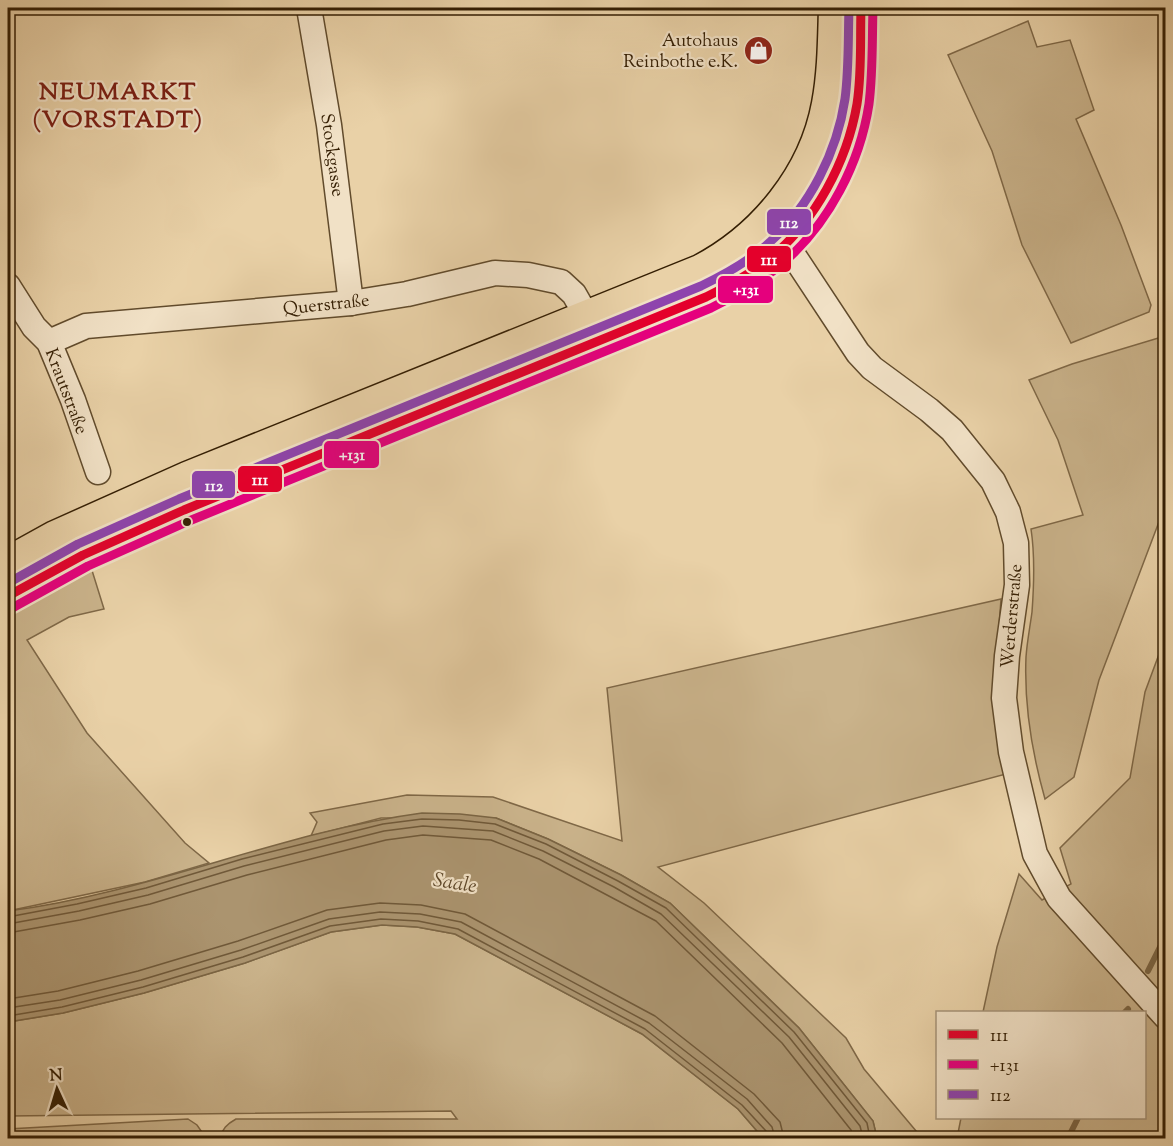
<svg xmlns="http://www.w3.org/2000/svg" width="1173" height="1146" font-family="'Sorts Mill Goudy',serif">
<style>
.green{fill:#cab38b;stroke:#7f6847;stroke-width:1.5}
.water{fill:#ab946f;stroke:#7b6544;stroke-width:1.5}
.lines{fill:none;stroke-linecap:round;stroke-linejoin:round}
.shore{stroke:#705939;stroke-width:1.5}
.stream{stroke:#7b6544;stroke-width:6}
.minor-casing{stroke:#614b2c;stroke-width:27}
.major-casing{stroke:#341e03;stroke-width:33}
.minor{stroke:#f1e1c6;stroke-width:24}
.major{stroke:#e9d1a7;stroke-width:30}
.bus-1-casing{stroke:#f1e1c6;stroke-width:14}
.bus-2-casing{stroke:#f1e1c6;stroke-width:14}
.bus-3-casing{stroke:#f1e1c6;stroke-width:14}
.bus-1{stroke:#e4002b;stroke-width:9}
.bus-2{stroke:#e5007d;stroke-width:9}
.bus-3{stroke:#8e44ad;stroke-width:9}
.bus-dot{fill:#341e03;stroke:#f1e1c6;stroke-width:2}
.labels{text-anchor:middle;stroke-width:4.5;stroke-linejoin:round;paint-order:stroke}
.poi-label{font-size:18px;fill:#341e03;stroke:#f1e1c6;text-anchor:end}
.street-label{font-size:18px;fill:#341e03;stroke:#f1e1c6}
.water-label{font-size:20px;font-style:italic;fill:#5e4729;stroke:#f1e1c6}
.district-label{font-size:24px;font-weight:bold;letter-spacing:1.5px;fill:#7a1f14;stroke:#f1e1c6}
.line-badge{stroke:#f1e1c6;stroke-width:2}
.badge-label{font-size:16px;text-anchor:middle;font-weight:bold;fill:#fff}
</style>
<rect width="100%" height="100%" fill="#e9d1a7"/>
<filter id="stains"><feTurbulence type="fractalNoise" baseFrequency=".00333" numOctaves="4"/><feColorMatrix values="0 0 0 0 .2 0 0 0 0 .09 0 0 0 0 .02 0 0 0 .5 -.17"/></filter>
<radialGradient id="worn" r=".72"><stop offset=".6" stop-color="#630" stop-opacity="0"/><stop offset="1" stop-color="#630" stop-opacity=".3"/></radialGradient>
<g class="green">
<polygon points="1028,21 1037,47 1070,40 1094,110 1076,119 1121,225 1151,305 1149,312 1071,343 1022,245 992,151 948,55"/>
<path d="M1165,336V506L1099,680L1074,777L1045,799C1032,753 1024,705 1026,657C1027,642 1030,627 1032,612C1034,585 1035,555 1031,529L1083,515L1058,440L1029,380L1072,364Z"/>
<polygon points="90,564 104,609 69,617 27,640 87,733 185,843 209,863 145,882 8,911 8,607"/>
<polygon points="1001,599 994,697 1006,774 658,867 704,903 846,1038 864,1069 922,1138 877,1138 873,1121 799,1028 670,903 621,875 548,839 496,818 381,818 311,836 317,822 310,813 407,795 493,797 622,841 607,688"/>
<polygon points="1165,638 1165,1138 957,1138 961,1118 1144,1118 1144,1012 983,1012 997,947 1019,874 1042,900 1071,884 1060,848 1130,778 1145,692"/>
<path d="M382,925L417,927L455,934L642,1034L738,1109L763,1138H220C222,1129 227,1124 236,1119H457L451,1111L8,1116V1022L63,1013L144,993L245,963L331,932Z"/>
<polygon points="188,1119 197,1125 206,1138 8,1138 8,1129"/>
</g>
<path class="water" d="M422,813L460,814L496,818L548,839L621,875L670,903L799,1028L873,1121L877,1138H763L738,1109L642,1034L455,934L417,927L382,925L331,932L245,963L144,993L63,1013L8,1022V911C149,893 281,832 422,813Z"/>
<g class="lines">
<g class="shore">
<polyline points="8,917 77,904 146,888 242,859 383,824 422,819 459,820 495,824 546,844 618,881 666,908 794,1032 867,1123 870,1138"/>
<polyline points="8,924 79,911 148,895 244,866 384,831 423,826 493,831 543,851 614,887 661,914 789,1037 860,1126 863,1138"/>
<polyline points="8,933 80,920 150,904 247,875 386,840 423,835 491,840 539,859 656,921 782,1043 851,1130 854,1138"/>
<polyline points="8,999 58,991 138,971 238,941 327,910 380,903 421,905 465,914 655,1016 754,1094 780,1122 784,1138"/>
<polyline points="8,1008 60,1000 141,980 241,950 329,919 380,912 420,914 461,922 649,1023 747,1099 772,1127 775,1138"/>
<polyline points="8,1016 62,1007 143,987 243,957 330,926 381,919 418,921 458,929 645,1029 742,1105 766,1131 768,1138"/>
</g>
<g class="stream">
<polyline points="1148,971 1166,935"/>
<polyline points="1125,1012 1128,1009"/>
<polyline points="1068,1138 1078,1118"/>
</g>
<defs>
<g id="minor">
<polyline points="309,8 329,125 351,303"/>
<polyline points="773,231 786,244 858,353 872,368 929,410 952,430 993,481 1008,512 1016,543 1017,585 1007,656 1004,698 1011,752 1035,854 1059,898 1166,1017"/>
<polyline points="8,286 34,327 49,342 73,400 98,472"/>
<polyline points="49,342 86,326 351,303 407,294 495,273 528,275 561,282 574,294 586,315"/>
</g>
<g id="major">
<path d="M8,562L55,536L187,477L700,270C763,237 814,175 827,104C833,72 833,40 834,8"/>
<path d="M8,596L83,555L184,510L706,297C735,283 763,267 786,244C818,210 845,163 854,117C862,81 860,44 861,8"/>
</g>
</defs>
<use href="#minor" class="minor-casing"/>
<use href="#major" class="major-casing"/>
<use href="#minor" class="minor"/>
<use href="#major" class="major"/>
<defs>
<path id="bus-1" d="M8,596L83,555L184,510L706,297C728,286 749,275 769,259C815,222 847,162 857,104C862,72 860,40 861,8"/>
<path id="bus-2" d="M14,607L88,566L189,521L711,308C737,295 762,281 784,262C829,223 860,163 869,104C873,72 872,40 873,8"/>
<path id="bus-3" d="M8,583L78,544L179,499L701,286C726,274 750,261 770,242C810,206 837,152 845,99C849,69 848,38 849,8"/>
</defs>
<use href="#bus-1" class="bus-1-casing"/>
<use href="#bus-2" class="bus-2-casing"/>
<use href="#bus-3" class="bus-3-casing"/>
<use href="#bus-1" class="bus-1"/>
<use href="#bus-2" class="bus-2"/>
<use href="#bus-3" class="bus-3"/>
</g>
<defs>
<symbol id="shop-disc" viewBox="-11 -11 22 22"><circle r="9.5" fill="#8f2418" stroke="#f1e1c6"/><path d="M-5-2.5h2.3a2.7 3.5 0 0 1 5.4 0H5L5.5 6h-11ZM-1.5-2.5h3a1.5 2.3 0 0 0-3 0Z" fill="#fff"/></symbol>
</defs>
<g fill-rule="evenodd">
<use href="#shop-disc" x="742" y="34" width="33" height="33"/>
</g>
<circle class="bus-dot" cx="187" cy="522" r="5"/>
<g class="labels">
<g class="poi-label">
<text x="738" y="46">Autohaus<tspan x="738" dy="21">Reinbothe e.K.</tspan></text>
</g>
<g class="street-label">
<text transform="translate(333 155) rotate(82)" y="6">Stockgasse</text>
<text transform="translate(326 304) rotate(-6)" y="6">Querstraße</text>
<text transform="translate(67 391) rotate(69)" y="6">Krautstraße</text>
<text transform="translate(1011 616) rotate(-85)" y="6">Werderstraße</text>
</g>
<g class="water-label">
<text transform="translate(455 882) rotate(9)" y="7">Saale</text>
</g>
<g class="district-label">
<text x="118" y="99">NEUMARKT<tspan x="118" dy="28">(VORSTADT)</tspan></text>
</g>
</g>
<g class="line-badge">
<rect x="766" y="208" width="46" height="28" rx="6" fill="#8e44ad"/>
<rect x="746" y="245" width="46" height="28" rx="6" fill="#e4002b"/>
<rect x="717" y="275" width="57" height="29" rx="6" fill="#e5007d"/>
<rect x="323" y="440" width="57" height="29" rx="6" fill="#e5007d"/>
<rect x="237" y="465" width="46" height="28" rx="6" fill="#e4002b"/>
<rect x="191" y="470" width="45" height="29" rx="6" fill="#8e44ad"/>
</g>
<g class="badge-label">
<text x="789" y="228">112</text>
<text x="769" y="265">111</text>
<text x="746" y="295">+131</text>
<text x="352" y="460">+131</text>
<text x="260" y="485">111</text>
<text x="214" y="491">112</text>
</g>
<rect width="1173" height="1146" fill="none" stroke="#e9d1a7" stroke-width="30"/>
<rect x="9" y="9" width="1155" height="1128" fill="none" stroke="#341e03" stroke-width="3"/>
<rect x="15" y="15" width="1143" height="1116" fill="none" stroke="#341e03" stroke-width="1.5"/>
<rect x="936" y="1011" width="210" height="108" fill="#f1e1c6" stroke="#a59378" stroke-width="1.5"/>
<rect x="948" y="1030" width="30" height="9" fill="#e4002b" stroke="#a59378" stroke-width="1.5"/>
<text x="990" y="1041" font-size="18" fill="#341e03">111</text>
<rect x="948" y="1060" width="30" height="9" fill="#e5007d" stroke="#a59378" stroke-width="1.5"/>
<text x="990" y="1071" font-size="18" fill="#341e03">+131</text>
<rect x="948" y="1090" width="30" height="9" fill="#8e44ad" stroke="#a59378" stroke-width="1.5"/>
<text x="990" y="1101" font-size="18" fill="#341e03">112</text>
<g transform="translate(57 1089) rotate(356)" stroke="#f1e1c6" stroke-width="4.5" paint-order="stroke">
<path d="M0-4.5L10 22L0 15L-10 22Z" fill="#341e03"/>
<text y="-9" font-size="16" font-weight="bold" text-anchor="middle" fill="#341e03">N</text>
</g>
<rect width="100%" height="100%" filter="url(#stains)"/>
<rect width="100%" height="100%" fill="url(#worn)"/>
</svg>
